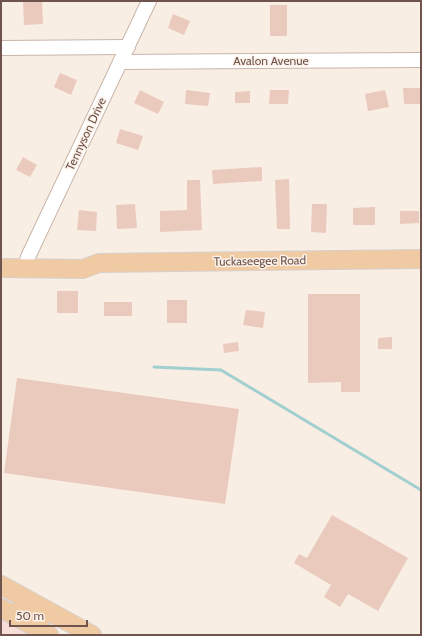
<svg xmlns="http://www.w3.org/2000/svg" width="422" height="636" font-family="Cabin,sans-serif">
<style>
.commercial{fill:#f8ded8}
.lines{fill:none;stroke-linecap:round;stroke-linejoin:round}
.stream{stroke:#a2cfd0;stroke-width:3}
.building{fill:#ebcabe}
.minor-casing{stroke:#c8b5ab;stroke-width:16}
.major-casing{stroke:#d6cfcd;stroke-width:20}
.minor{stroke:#fff;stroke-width:14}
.major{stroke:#f0caa3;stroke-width:18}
.labels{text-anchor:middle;stroke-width:3;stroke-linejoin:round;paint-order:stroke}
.street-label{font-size:12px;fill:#6e544c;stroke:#fcf2e9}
</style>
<rect width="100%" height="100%" fill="#f9eee3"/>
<polygon class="commercial" points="1,618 30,635 1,635"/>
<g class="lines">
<polyline class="stream" points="154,367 221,370 421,490"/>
</g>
<g class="building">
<polygon points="23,1 42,1 43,24 24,25"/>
<rect x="270" y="5" width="17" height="31"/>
<polygon points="173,14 190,21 184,35 168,28"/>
<polygon points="60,73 77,80 71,95 54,87"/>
<polygon points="403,88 421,88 421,104 404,104"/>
<polygon points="140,90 164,102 158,114 134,103"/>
<polygon points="186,90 210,93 208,106 185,104"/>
<polygon points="270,90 289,90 288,104 269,104"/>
<polygon points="385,90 389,107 368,111 365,94"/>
<polygon points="250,91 250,103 235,103 235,92"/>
<polygon points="120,129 143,136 138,150 116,143"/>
<polygon points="23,157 37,165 30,177 16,170"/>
<polygon points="262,167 262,181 213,184 212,170"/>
<polygon points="289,179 290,229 277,229 275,180"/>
<polygon points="187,180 200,180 202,230 160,232 160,211 187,210"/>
<polygon points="135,204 137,228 117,229 116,205"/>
<polygon points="312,204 327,204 326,233 311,232"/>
<polygon points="375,207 375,225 353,225 353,208"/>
<polygon points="79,210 97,212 96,231 77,230"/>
<polygon points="400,211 419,211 419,223 400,224"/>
<rect x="57" y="291" width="21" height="22"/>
<polygon points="308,294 360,294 360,392 341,392 341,382 308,383"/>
<rect x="167" y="300" width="20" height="23"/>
<rect x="104" y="302" width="28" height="14"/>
<polygon points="246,310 265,312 263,328 243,325"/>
<polygon points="392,337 392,349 378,349 378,338"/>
<polygon points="238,342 239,351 224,353 223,344"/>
<polygon points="17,378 239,409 225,504 4,473"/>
<polygon points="332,515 408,558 378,611 348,594 340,607 324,597 331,585 294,563 299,554 307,558"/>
</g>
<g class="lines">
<defs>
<g id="minor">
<polyline points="1,48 128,47"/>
<polyline points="120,62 421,60"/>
<polyline points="25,268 28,257 149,1"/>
</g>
<g id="major">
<polyline points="1,268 83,269 99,263 421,259"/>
<polyline points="1,585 92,635"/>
<polyline points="1,608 49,635"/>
<polyline points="15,617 18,612 27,608 45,615"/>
</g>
</defs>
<use href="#minor" class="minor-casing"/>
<use href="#major" class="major-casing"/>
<use href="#minor" class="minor"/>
<use href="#major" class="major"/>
</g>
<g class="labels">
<g class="street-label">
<text x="271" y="65">Avalon Avenue</text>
<text transform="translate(86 134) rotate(-65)" y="4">Tennyson Drive</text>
<text transform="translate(260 261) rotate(-1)" y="4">Tuckaseegee Road</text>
</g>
</g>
<rect width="422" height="636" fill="none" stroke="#6e544c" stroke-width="4"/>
<path d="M10 620v6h77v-6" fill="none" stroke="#6e544c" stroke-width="2"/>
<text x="16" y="620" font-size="12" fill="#6e544c" stroke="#fcf2e9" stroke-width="3" paint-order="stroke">50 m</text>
</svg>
